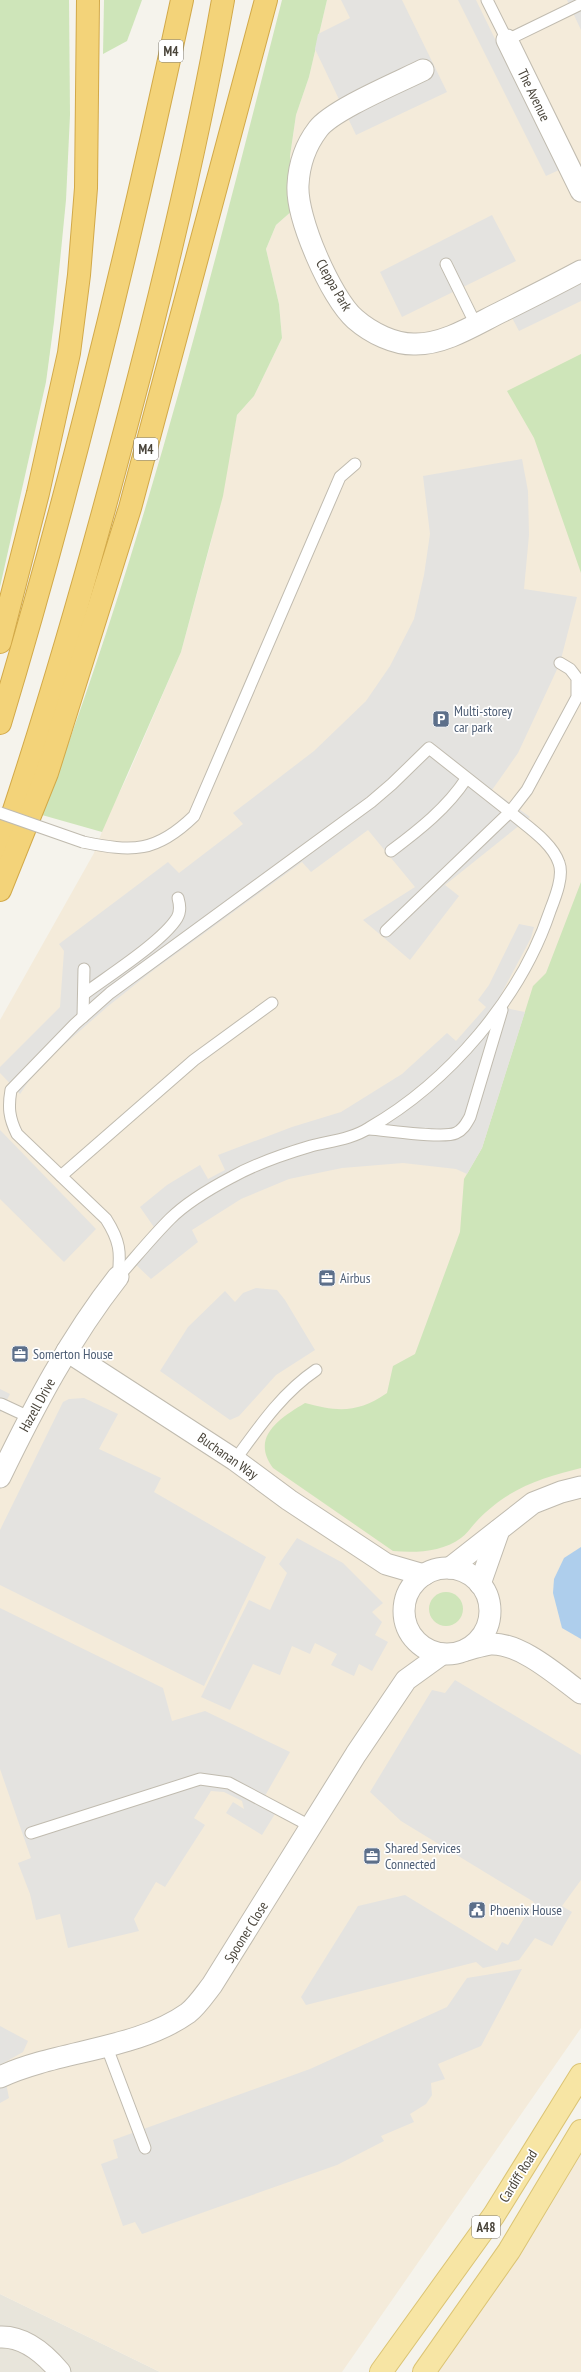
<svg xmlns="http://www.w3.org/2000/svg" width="581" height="2372" font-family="'PT Sans Narrow',sans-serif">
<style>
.residential{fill:#e8e5db}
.commercial{fill:#f4ebda}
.green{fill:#cee5b9}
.parking{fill:#e4e3e0}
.water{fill:#aeceec}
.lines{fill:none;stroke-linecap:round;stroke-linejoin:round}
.service-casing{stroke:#c0bbaf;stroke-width:13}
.minor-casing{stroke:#c0bbaf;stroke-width:23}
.primary-casing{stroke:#dbc474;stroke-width:24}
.motorway-casing{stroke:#d2a949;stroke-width:24}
.service{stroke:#fff;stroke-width:11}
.minor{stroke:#fff;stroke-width:21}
.primary{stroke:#f7e5a4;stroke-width:22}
.motorway{stroke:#f3d379;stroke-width:22}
.service-bridge-casing{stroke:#c0bbaf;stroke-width:13;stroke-linecap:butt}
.service-bridge{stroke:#fff;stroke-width:11}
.labels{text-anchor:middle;stroke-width:3.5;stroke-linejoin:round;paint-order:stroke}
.shield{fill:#fff;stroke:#807c75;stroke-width:1}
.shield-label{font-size:13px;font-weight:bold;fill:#49443a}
.street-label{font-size:14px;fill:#49443a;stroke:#fff}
.service-label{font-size:14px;fill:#4e5e75;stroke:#fff;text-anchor:start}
</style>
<rect width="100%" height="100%" fill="#f5f3ec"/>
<polygon class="residential" points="0,2294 160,2372 0,2372"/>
<g class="commercial">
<polygon points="327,0 581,0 581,2028 342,2372 160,2372 0,2294 0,1020 94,853 107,818 128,775 181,652 211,542 237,415 254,396 282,338 279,304 266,249 276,225 293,210 290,156 296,115 309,77"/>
<polygon points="581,2131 581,2372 424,2372"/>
</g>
<g class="green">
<polygon points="0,0 69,0 70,115 66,200 54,322 46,382 0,587"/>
<polygon points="104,0 142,0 127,41 103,54"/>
<path d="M282,0H327L309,77L296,115L290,156L293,210L276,225L266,249L279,304L282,338L254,396L237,415L223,496L181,652L102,832L42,815C143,550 212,274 282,0Z"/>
<polygon points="581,354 581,573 534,438 507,391"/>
<path d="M581,882V1468C553,1475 525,1483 501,1500C493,1506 483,1514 476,1522C471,1527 467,1534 461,1538C442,1552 416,1553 393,1551L273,1468C250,1437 280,1418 305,1403C338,1412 358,1413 387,1393L393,1366L415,1354L460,1232L464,1179L482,1148L533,986L546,973Z"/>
<circle cx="446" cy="1609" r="17"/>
</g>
<g class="parking">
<polygon points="341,0 402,0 447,92 356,135 315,49 318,34 350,18"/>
<polygon points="458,0 476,0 559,170 546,176"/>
<polygon points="567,0 581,0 581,30"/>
<polygon points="492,215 516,261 402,317 380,272"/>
<polygon points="581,280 581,301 519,331 510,314"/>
<polygon points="522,459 528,491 529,535 524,589 577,597 560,663 518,753 492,790 530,817 445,885 459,896 410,960 363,920 415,887 368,830 311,872 302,862 151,972 107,1007 57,1051 28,1082 20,1094 0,1073 0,1067 60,1007 64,951 59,944 168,862 179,873 243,824 233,813 314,751 366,701 390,666 414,619 424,575 430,534 423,476"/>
<polygon points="519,924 534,927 531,938 498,1000 510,1009 525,1012 482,1148 467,1174 456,1169 403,1163 342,1168 289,1179 241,1199 192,1230 198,1242 151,1279 132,1261 158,1233 140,1207 167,1185 200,1165 208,1179 225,1170 218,1155 292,1127 341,1112 402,1074 447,1033 456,1041 486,1007 478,1000 489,985"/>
<polygon points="0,1130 96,1229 64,1262 0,1199"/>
<polygon points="256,1288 277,1290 285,1300 315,1350 276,1375 239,1416 230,1420 160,1371 188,1327 225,1291 235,1302 243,1293"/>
<polygon points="0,1389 10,1394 0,1413"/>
<polygon points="84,1398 118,1414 99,1449 161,1478 154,1492 266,1557 204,1686 0,1585 0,1530 63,1402 69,1399"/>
<polygon points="297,1538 343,1563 383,1603 372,1612 382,1622 375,1635 388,1642 372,1671 359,1664 354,1676 331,1665 337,1654 315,1643 310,1654 292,1646 280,1675 253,1664 230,1710 201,1697 249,1600 270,1610 287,1573 279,1564"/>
<polygon points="0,1608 163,1688 172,1721 205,1711 290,1752 262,1801 278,1809 262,1835 226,1813 233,1802 244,1809 242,1801 224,1792 211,1791 194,1818 205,1825 165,1887 156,1882 134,1919 139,1931 68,1948 60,1914 36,1920 30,1894 18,1863 31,1858 0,1769"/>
<polygon points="455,1680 581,1755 581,1880 562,1906 572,1912 552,1946 535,1938 519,1960 483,1968 476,1962 306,2005 301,1997 358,1906 405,1895 497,1951 502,1942 508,1945 534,1902 401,1821 370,1792 432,1690 445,1693"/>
<polygon points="522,1969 481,2046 438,2064 445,2079 431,2083 432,2095 426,2104 410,2114 414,2122 381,2136 384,2141 337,2165 142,2234 135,2222 123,2226 101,2164 118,2158 113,2140 310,2069 447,2007 467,1978"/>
<polygon points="0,2026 28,2041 23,2052 0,2065"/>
<polygon points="0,2073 6,2083 9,2098 0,2103"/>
</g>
<polygon class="water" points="581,1547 581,1639 562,1628 553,1593 554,1579 564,1558"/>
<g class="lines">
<defs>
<g id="service">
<polyline points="487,0 507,40 581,4"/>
<polyline points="446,264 476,325"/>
<path d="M83,842C133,852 156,853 194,816L340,477L355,464"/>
<path d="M391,851C419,830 447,808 466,779"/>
<path d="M84,994C108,976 162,942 177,918C181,911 180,905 178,898"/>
<polyline points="83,1017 84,969"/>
<path d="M369,1129C386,1130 443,1139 456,1133C463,1130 466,1124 470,1117L502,1010"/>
<polyline points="61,1176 194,1060 272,1003"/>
<path d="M118,1277C121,1252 120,1241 106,1219L17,1134C9,1118 8,1107 11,1090L75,1024L110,993L371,802L392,784L429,748L510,812L527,790L577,697V678L570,669L560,663"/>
<path d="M118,1277C135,1258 152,1237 170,1219C185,1204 213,1187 232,1177C257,1163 284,1154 311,1146C331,1141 352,1139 369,1128C449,1082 521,998 550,911C555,898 564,876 559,863C552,842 526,826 510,812L386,931"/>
<polyline points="1,1404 29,1417"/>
<path d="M235,1460C259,1427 282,1393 316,1370"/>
<polyline points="31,1833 200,1779 229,1783 312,1827"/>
<polyline points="106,2045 145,2148"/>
</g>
<g id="minor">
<polyline points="507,40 581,191"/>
<path d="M423,70C399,82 332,110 318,129C305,146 299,164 298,185C296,218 331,298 355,319C371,333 395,345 416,344C446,344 476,324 503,311C529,298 555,285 581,271"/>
<polyline points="67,1351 235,1460 289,1500 386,1564 424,1575"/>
<path d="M0,1477C34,1407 70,1338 118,1277"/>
<polyline points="450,1568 533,1503 561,1492 581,1487"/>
<circle cx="447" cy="1611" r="43"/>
<polyline points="480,1584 499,1530"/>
<path d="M466,1650C474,1648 482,1645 490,1644C520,1642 558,1676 581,1693"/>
<path d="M0,2077C58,2050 136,2050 188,2013C197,2006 205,1994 212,1985L356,1754L406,1680L442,1654"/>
<path d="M0,2337C25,2336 45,2354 60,2372"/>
</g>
<g id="primary">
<polyline points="381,2372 494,2215 581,2075"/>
<polyline points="424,2372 509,2251 581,2131"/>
</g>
<g id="motorway">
<polyline points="0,642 38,493 69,353 79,275 86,188 88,0"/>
<path d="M0,723C72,485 130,243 182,0"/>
<path d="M0,852C48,711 89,568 127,423C164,283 198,142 223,0"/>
<polyline points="0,890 47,773 130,508 266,0"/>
</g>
</defs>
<use href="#service" class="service-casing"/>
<use href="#minor" class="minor-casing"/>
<use href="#primary" class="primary-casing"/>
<use href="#motorway" class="motorway-casing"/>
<use href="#service" class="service"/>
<use href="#minor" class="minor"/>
<use href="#primary" class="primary"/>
<use href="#motorway" class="motorway"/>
<defs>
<polyline id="service-bridge" points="0,813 83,842"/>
</defs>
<use href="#service-bridge" class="service-bridge-casing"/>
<use href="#service-bridge" class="service-bridge"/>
</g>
<defs>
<symbol id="parking-square" viewBox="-11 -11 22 22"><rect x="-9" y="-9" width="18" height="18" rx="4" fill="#5c6f8a" stroke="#fff"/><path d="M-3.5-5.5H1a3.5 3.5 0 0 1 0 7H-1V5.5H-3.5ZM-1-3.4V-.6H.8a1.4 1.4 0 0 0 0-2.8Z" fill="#fff"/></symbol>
<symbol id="office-square" viewBox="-11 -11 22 22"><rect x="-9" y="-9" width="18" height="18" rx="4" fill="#5c6f8a" stroke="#fff"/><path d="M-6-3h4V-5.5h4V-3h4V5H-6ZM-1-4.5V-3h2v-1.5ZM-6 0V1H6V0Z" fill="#fff"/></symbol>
<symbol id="civic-square" viewBox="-11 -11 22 22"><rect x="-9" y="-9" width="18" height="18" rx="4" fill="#5c6f8a" stroke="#fff"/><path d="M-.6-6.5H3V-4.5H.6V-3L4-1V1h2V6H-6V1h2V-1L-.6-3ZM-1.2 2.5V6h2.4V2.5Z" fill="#fff"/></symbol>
</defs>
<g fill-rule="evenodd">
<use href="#parking-square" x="431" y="709" width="20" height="20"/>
<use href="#office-square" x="317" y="1268" width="20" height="20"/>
<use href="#office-square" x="10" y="1344" width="20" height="20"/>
<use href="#office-square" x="362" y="1846" width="20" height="20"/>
<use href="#civic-square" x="467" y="1900" width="20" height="20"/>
</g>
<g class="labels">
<g class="shield">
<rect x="159" y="40" width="24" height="22" rx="3"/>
<rect x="134" y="438" width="24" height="22" rx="3"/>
<rect x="472" y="2216" width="28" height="22" rx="3"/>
</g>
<g class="shield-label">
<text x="171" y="56">M4</text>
<text x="146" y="454">M4</text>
<text x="486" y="2232">A48</text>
</g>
<g class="street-label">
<text transform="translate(534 95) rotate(64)" y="5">The Avenue</text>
<text transform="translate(334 285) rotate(60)" y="5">Cleppa Park</text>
<text transform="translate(37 1405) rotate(-61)" y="5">Hazell Drive</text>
<text transform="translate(228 1456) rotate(35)" y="5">Buchanan Way</text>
<text transform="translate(246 1932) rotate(-58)" y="5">Spooner Close</text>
<text transform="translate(518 2176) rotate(-58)" y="5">Cardiff Road</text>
</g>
<g class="service-label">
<text x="454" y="716">Multi-storey<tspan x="454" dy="16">car park</tspan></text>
<text x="340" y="1283">Airbus</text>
<text x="33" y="1359">Somerton House</text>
<text x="385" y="1853">Shared Services<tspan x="385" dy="16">Connected</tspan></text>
<text x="490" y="1915">Phoenix House</text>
</g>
</g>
</svg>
